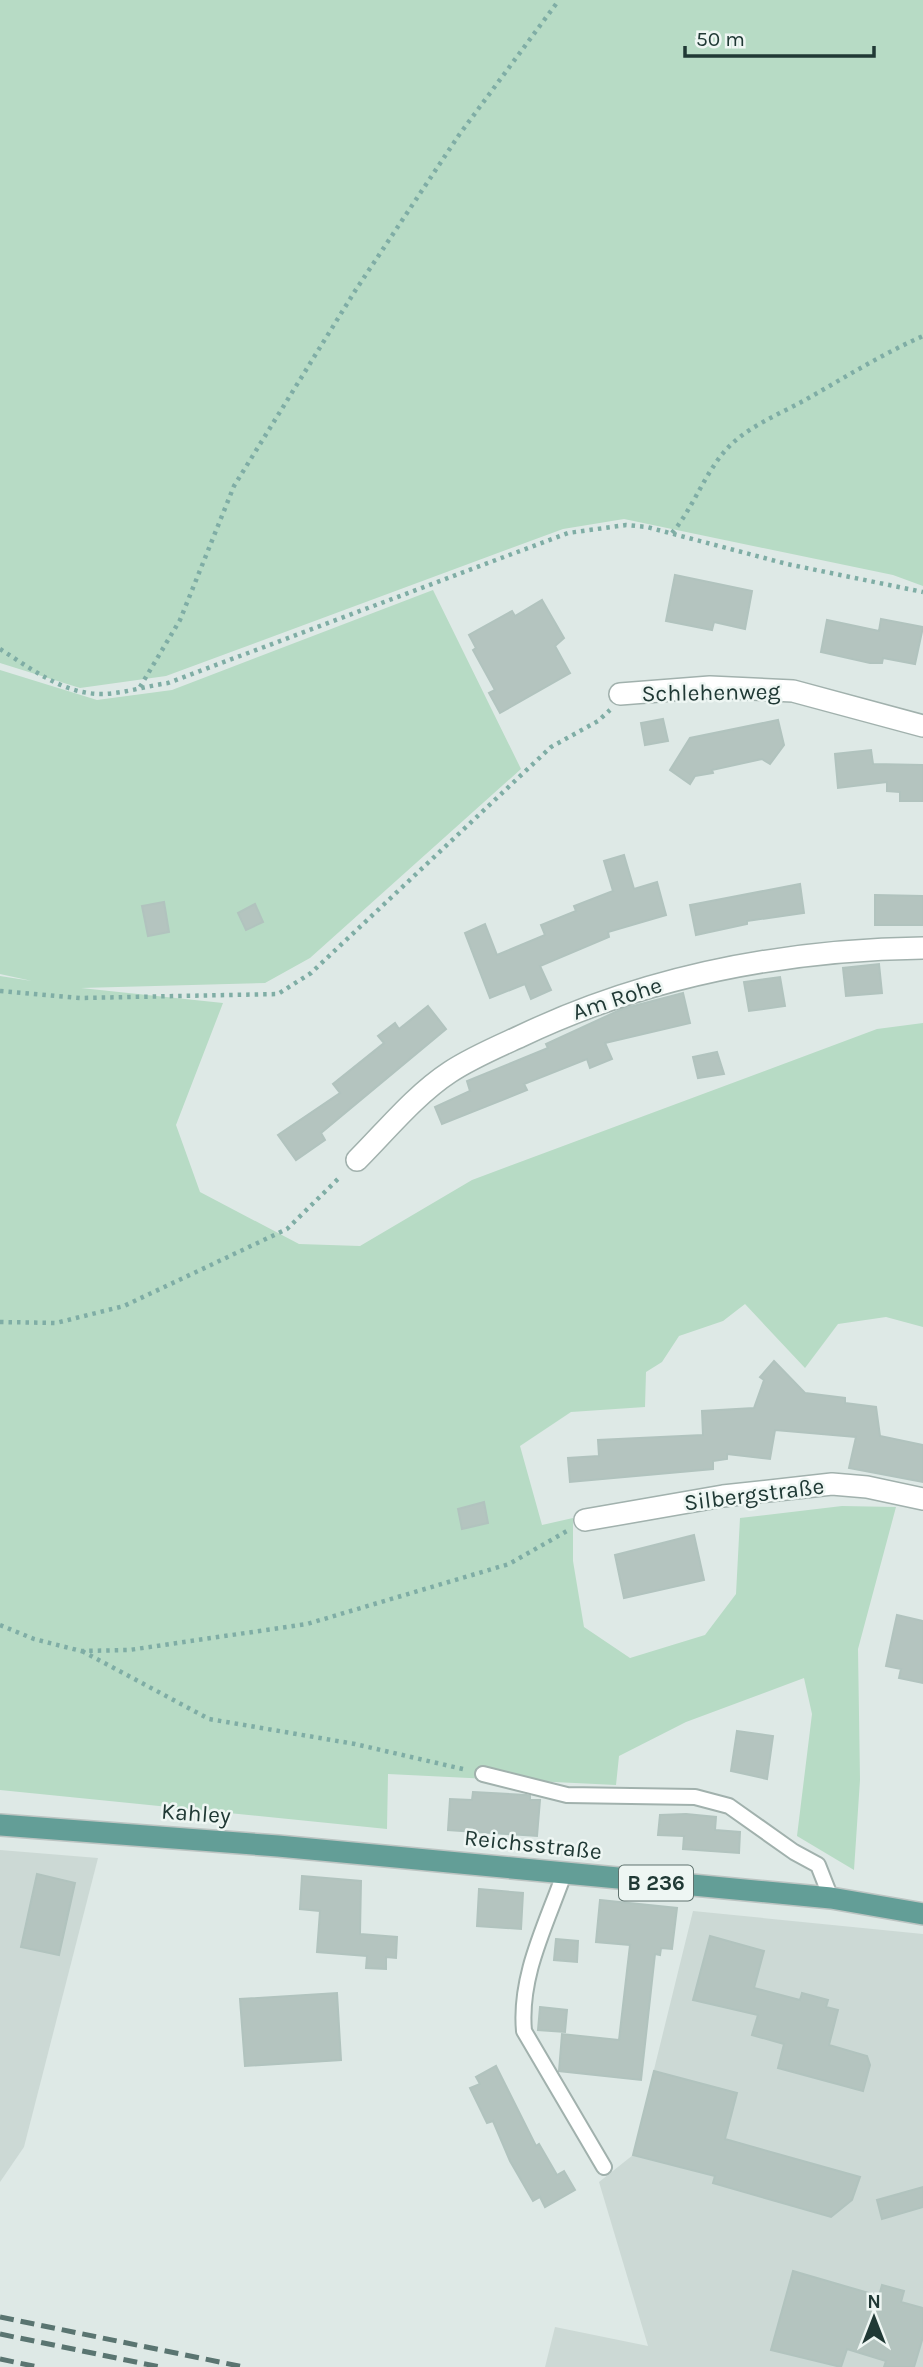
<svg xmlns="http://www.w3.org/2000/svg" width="923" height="2367" font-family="Karla,sans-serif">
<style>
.built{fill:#ccd9d5}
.green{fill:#b7dbc5}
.building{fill:#b4c4bf;stroke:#b1c3be;stroke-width:2}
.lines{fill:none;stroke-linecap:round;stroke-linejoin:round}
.service-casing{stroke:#a1b1ad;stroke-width:18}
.minor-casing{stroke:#a1b1ad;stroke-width:24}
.primary-casing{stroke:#bcc4c2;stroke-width:24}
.path{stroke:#7fada5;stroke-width:4.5;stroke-dasharray:3.5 5;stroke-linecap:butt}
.service{stroke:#fff;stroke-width:14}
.minor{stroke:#fff;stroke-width:21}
.primary{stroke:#639e97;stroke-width:21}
.rail{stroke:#5a7571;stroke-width:5;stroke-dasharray:14 7;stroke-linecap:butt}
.labels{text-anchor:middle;stroke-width:5;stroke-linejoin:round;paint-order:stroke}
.shield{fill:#eef6f3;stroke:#5e726e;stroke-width:2}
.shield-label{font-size:21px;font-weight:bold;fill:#203935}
.street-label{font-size:23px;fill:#203935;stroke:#eef6f3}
</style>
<rect width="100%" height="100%" fill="#dee9e6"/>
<g class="built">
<polygon points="0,1850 98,1858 24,2147 0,2182"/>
<polygon points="693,1911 923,1934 923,2367 545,2367 555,2327 648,2346 599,2182 633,2155"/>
</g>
<g class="green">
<polygon points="0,0 923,0 923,586 893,575 624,519 563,529 166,676 80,688 0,663"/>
<polygon points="433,590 521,769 310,958 265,983 81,988 223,1003 176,1125 200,1192 299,1244 360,1246 472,1180 877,1029 923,1023 923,1327 886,1317 838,1324 805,1368 745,1304 723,1321 679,1336 662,1362 646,1372 645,1407 571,1412 520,1446 542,1525 573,1518 573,1561 584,1627 630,1658 705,1635 736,1594 740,1518 842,1506 896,1507 858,1649 860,1780 854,1870 797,1836 812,1714 804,1678 686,1722 619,1756 616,1785 388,1774 387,1829 0,1790 0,976 32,981 0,974 0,670 97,700 172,690"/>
</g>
<g class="building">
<polygon points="675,575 752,591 745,629 714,622 712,630 666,621"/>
<polygon points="542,600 564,638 555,646 570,673 500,713 489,693 495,690 473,650 476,648 469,635 512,611 515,616"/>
<polygon points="881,619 923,627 915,664 883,658 882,663 870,663 821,652 827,620 879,631"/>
<polygon points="663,719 668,741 645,745 641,723"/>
<polygon points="778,720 784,745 770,764 762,759 712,770 713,773 695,776 690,784 670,770 690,738"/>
<polygon points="871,750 873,764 923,765 923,801 900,801 900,792 887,791 887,782 838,788 835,754"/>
<polygon points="624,855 634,889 657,882 666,915 608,932 609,937 540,966 551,990 531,999 525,984 490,998 465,933 485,924 497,955 545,935 541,925 576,911 574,906 613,891 604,861"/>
<polygon points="800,884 804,913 747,921 747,924 696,935 690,905"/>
<polygon points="875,895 923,896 923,925 875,925"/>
<polygon points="164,902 169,932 148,936 142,906"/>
<polygon points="255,904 263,922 246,930 238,913"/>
<polygon points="879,964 882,993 846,996 843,968"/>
<polygon points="780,977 785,1006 749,1011 744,982"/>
<polygon points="683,993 690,1023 605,1043 612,1059 590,1068 587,1059 524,1084 527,1090 442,1124 435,1107 470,1091 467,1081 548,1048 546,1044 622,1009"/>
<polygon points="428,1006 446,1029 321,1133 325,1140 296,1160 278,1135 340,1093 333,1084 384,1043 378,1036 395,1023 399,1029"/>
<polygon points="717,1052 724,1074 698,1078 693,1057"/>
<polygon points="774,1361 805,1393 845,1398 845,1403 876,1407 880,1436 923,1445 923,1482 849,1468 856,1437 775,1430 770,1459 727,1454 727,1459 713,1461 713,1469 570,1482 568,1458 599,1456 598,1440 703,1435 702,1411 754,1408 764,1380 760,1377"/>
<polygon points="484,1502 488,1523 462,1529 458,1509"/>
<polygon points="694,1535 704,1580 624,1598 615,1555"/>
<polygon points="897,1615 923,1621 923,1683 899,1678 901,1669 886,1666"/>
<polygon points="737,1731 773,1736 767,1779 731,1771"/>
<polygon points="473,1792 526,1795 530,1796 530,1800 540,1800 537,1836 448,1830 450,1799 472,1800"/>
<polygon points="686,1814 716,1817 715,1830 740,1832 739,1853 683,1849 684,1836 658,1835 660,1815"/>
<polygon points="37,1874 75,1883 59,1955 21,1947"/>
<polygon points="302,1876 361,1881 360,1934 397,1937 396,1958 386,1957 386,1969 366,1968 367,1956 317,1952 320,1911 300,1909"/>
<polygon points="479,1889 523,1893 521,1929 477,1926"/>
<polygon points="600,1900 677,1908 672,1949 661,1948 660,1955 655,1954 641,2080 559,2071 562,2034 619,2040 630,1945 596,1942"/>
<polygon points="710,1936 764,1951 754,1988 800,2000 802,1993 828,2000 826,2007 838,2010 829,2045 867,2056 870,2065 863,2091 778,2068 784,2044 752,2035 758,2015 693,2000"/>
<polygon points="556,1939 578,1941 577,1962 554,1960"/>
<polygon points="337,1993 341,2060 245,2066 240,1999"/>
<polygon points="540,2007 567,2010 565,2032 538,2030"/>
<polygon points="496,2066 536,2146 539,2144 557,2175 564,2171 575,2190 545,2207 540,2197 533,2201 510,2161 493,2121 487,2123 470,2088 480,2084 476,2077"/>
<polygon points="654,2071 737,2093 725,2139 860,2177 852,2200 831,2217 713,2183 715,2176 633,2155"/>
<polygon points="923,2187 923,2207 882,2219 877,2200"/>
<polygon points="793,2271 879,2296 882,2285 904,2291 901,2302 923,2308 923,2337 914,2367 884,2367 886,2361 847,2349 841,2367 771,2350"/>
</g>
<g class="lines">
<defs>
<g id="service">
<polyline points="483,1774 567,1795 695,1797 729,1806 794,1852 818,1865 831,1898"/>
<path d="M564,1874C546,1925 519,1976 524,2031L604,2167"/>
</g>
<g id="minor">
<polyline points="620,694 710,687 793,691 923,726"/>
<path d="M357,1160C386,1131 415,1095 450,1072C471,1058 497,1047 521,1036C647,976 784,950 923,948"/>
<polyline points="585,1520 723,1496 832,1484 867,1487 923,1499"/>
</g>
<polyline id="primary" points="0,1825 278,1846 831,1898 923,1914"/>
</defs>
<use href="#service" class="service-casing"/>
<use href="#minor" class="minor-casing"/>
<use href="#primary" class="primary-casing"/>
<g class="path">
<path d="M672,533C693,508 703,477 724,452C744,428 778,415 805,400C844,378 882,354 923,336"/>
<path d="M0,649C32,669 64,695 104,694C125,693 147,686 168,683L568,533L626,525L647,527L787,564L923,592"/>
<polyline points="140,687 180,620 234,486 355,291 459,135 559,0"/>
<polyline points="0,991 80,998 278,994 311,973 551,747 598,721 610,710"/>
<polyline points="0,1322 56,1323 124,1306 287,1229 341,1176"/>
<polyline points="0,1625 34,1639 81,1651 129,1650 307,1624 509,1564 567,1531"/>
<polyline points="82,1651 209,1719 355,1744 467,1770"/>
</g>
<use href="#service" class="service"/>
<use href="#minor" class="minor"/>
<use href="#primary" class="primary"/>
<g class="rail">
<polyline points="0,2317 244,2367"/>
<polyline points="0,2334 160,2367"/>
<polyline points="0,2359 38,2367"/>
</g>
</g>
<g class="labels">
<rect class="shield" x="619" y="1865.5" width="74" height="35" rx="5"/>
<g class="shield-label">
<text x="656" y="1890">B 236</text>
</g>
<g class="street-label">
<text transform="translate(711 692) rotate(-1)" y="8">Schlehenweg</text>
<text transform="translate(617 998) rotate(-18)" y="8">Am Rohe</text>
<text transform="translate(754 1494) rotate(-7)" y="8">Silbergstraße</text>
<text transform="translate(196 1813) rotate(4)" y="8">Kahley</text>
<text transform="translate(533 1844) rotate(6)" y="8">Reichsstraße</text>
</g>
</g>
<g transform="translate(874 2318)" stroke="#eef6f3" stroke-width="5" paint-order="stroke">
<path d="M0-5L12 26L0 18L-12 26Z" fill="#203935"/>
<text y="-10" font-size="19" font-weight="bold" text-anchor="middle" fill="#203935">N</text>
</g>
<path d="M685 46v10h189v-10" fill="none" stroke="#203935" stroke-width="3.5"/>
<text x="696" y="46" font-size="21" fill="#203935" stroke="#eef6f3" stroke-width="5" paint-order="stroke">50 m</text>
</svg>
